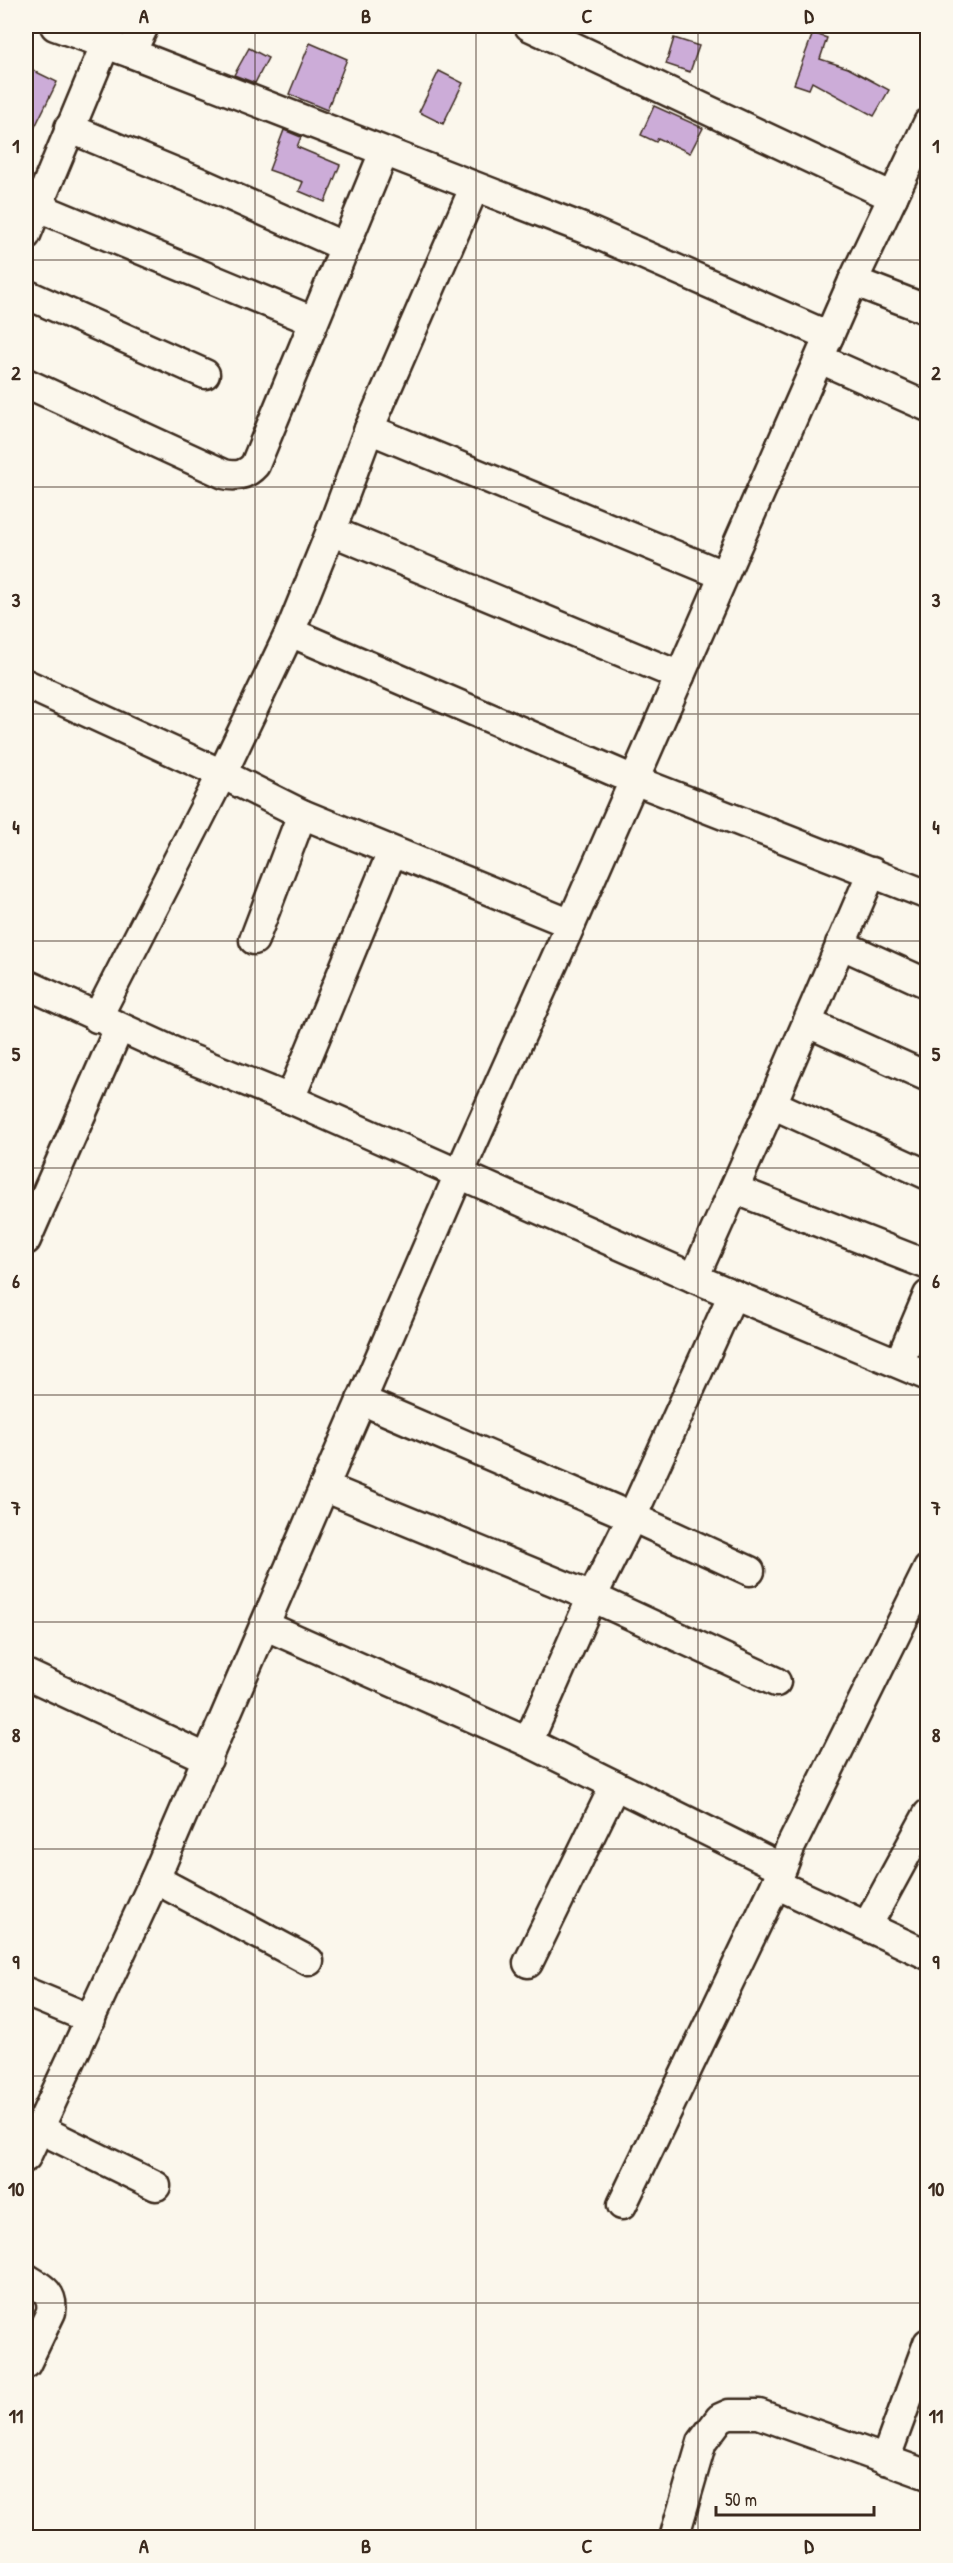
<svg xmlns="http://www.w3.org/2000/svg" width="953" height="2563" font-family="'Patrick Hand',sans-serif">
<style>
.building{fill:#ccacd8;stroke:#3b2a1e;stroke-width:1.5}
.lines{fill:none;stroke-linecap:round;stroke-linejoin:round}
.minor-casing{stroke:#3b2a1e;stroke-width:33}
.minor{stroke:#fbf7ec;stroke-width:28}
.grid{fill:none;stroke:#3b2a1e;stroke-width:1.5;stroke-opacity:0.55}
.neatline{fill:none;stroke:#3b2a1e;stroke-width:2}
.grid-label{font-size:20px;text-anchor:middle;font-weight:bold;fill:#3b2a1e}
</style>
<rect width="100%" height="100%" fill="#fbf7ec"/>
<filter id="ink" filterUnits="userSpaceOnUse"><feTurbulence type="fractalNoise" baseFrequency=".0167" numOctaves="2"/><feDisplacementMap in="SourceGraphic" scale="12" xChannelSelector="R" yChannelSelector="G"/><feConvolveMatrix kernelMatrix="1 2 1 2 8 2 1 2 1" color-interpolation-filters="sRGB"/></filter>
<g filter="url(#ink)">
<g class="building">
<polygon points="813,33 827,38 820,59 848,68 889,90 874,116 812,82 809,89 794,84"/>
<polygon points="674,38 699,46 690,72 666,64"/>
<polygon points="310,43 347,59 327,110 289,94"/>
<polygon points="249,48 268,58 255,83 234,75"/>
<polygon points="26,67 57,82 26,145"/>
<polygon points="439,71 463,83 443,124 419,112"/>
<polygon points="654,106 703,128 690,153 658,138 656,142 641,135"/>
<polygon points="284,130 301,137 297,147 340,165 325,202 299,191 303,182 269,170"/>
</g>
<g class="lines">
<defs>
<g id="minor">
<polyline points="55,26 131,53 585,229 829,336"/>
<polyline points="529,26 893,197"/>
<polyline points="131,53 144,26"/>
<polyline points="69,128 199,182 345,247"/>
<polyline points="38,207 313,321"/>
<polyline points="26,235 105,45"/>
<polyline points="853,281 928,310"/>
<polyline points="26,294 205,374"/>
<polyline points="820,359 928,407"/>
<path d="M26,383L224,474C237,477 246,475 255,465L384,152"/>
<polyline points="369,429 723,575"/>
<polyline points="331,531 680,676"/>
<polyline points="290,632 634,780 928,895"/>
<polyline points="26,684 222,774 302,814 571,924"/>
<polyline points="254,940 302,814"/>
<polyline points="840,944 928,984"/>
<polyline points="26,984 181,1055 290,1099 694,1278 928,1376"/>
<polyline points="97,1018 222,774 290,632 331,531 369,429 474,188"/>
<polyline points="808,1023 928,1077"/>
<polyline points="290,1099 392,852"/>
<polyline points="772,1104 928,1175"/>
<polyline points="734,1189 928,1265"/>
<polyline points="26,1240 119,1028"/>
<polyline points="694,1278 772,1104 872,872"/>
<polyline points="899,1363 928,1295"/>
<polyline points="361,1400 632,1517 750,1571"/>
<polyline points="324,1487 592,1597 776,1682"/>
<polyline points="266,1626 528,1742 782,1868"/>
<polyline points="26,1674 208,1759"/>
<polyline points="528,1742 592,1597 632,1517 733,1294"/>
<polyline points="155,1879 309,1961"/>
<polyline points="776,1884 928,1955"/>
<polyline points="867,1926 928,1814"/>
<polyline points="528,1963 615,1785"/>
<polyline points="26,1992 91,2019"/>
<polyline points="40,2129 156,2186"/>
<polyline points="26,2157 155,1879 459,1174 571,924 853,281 928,123"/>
<polyline points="622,2205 776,1884 790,1848 928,1569"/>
<path d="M26,2278C41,2287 54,2292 51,2312L26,2364"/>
<polyline points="885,2460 928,2343"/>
<polyline points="674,2538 702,2442 720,2418 729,2414 759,2414 928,2475"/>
</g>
</defs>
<use href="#minor" class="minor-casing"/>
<use href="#minor" class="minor"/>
</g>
</g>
<path class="grid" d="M255,26V2538M476,26V2538M698,26V2538M26,260H928M26,487H928M26,714H928M26,941H928M26,1168H928M26,1395H928M26,1622H928M26,1849H928M26,2076H928M26,2303H928"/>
<rect width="953" height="2563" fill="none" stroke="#fbf7ec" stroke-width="66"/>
<path d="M716 2506v9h158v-9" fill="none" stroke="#3b2a1e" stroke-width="3"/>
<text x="725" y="2506" font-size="18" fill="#3b2a1e" stroke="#fbf7ec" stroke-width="4.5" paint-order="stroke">50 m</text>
<rect x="33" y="33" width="887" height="2497" class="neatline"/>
<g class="grid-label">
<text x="144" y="23">A</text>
<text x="366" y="23">B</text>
<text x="587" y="23">C</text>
<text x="809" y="23">D</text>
<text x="16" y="153">1</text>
<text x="936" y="153">1</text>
<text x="16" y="380">2</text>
<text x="936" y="380">2</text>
<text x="16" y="607">3</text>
<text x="936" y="607">3</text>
<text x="16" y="834">4</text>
<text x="936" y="834">4</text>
<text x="16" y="1061">5</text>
<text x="936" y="1061">5</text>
<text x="16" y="1288">6</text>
<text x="936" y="1288">6</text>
<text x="16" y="1515">7</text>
<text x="936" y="1515">7</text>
<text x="16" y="1742">8</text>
<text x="936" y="1742">8</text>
<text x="16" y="1969">9</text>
<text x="936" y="1969">9</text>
<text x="16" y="2196">10</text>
<text x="936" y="2196">10</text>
<text x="16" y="2423">11</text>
<text x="936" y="2423">11</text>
<text x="144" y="2553">A</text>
<text x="366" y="2553">B</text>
<text x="587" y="2553">C</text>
<text x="809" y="2553">D</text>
</g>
</svg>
